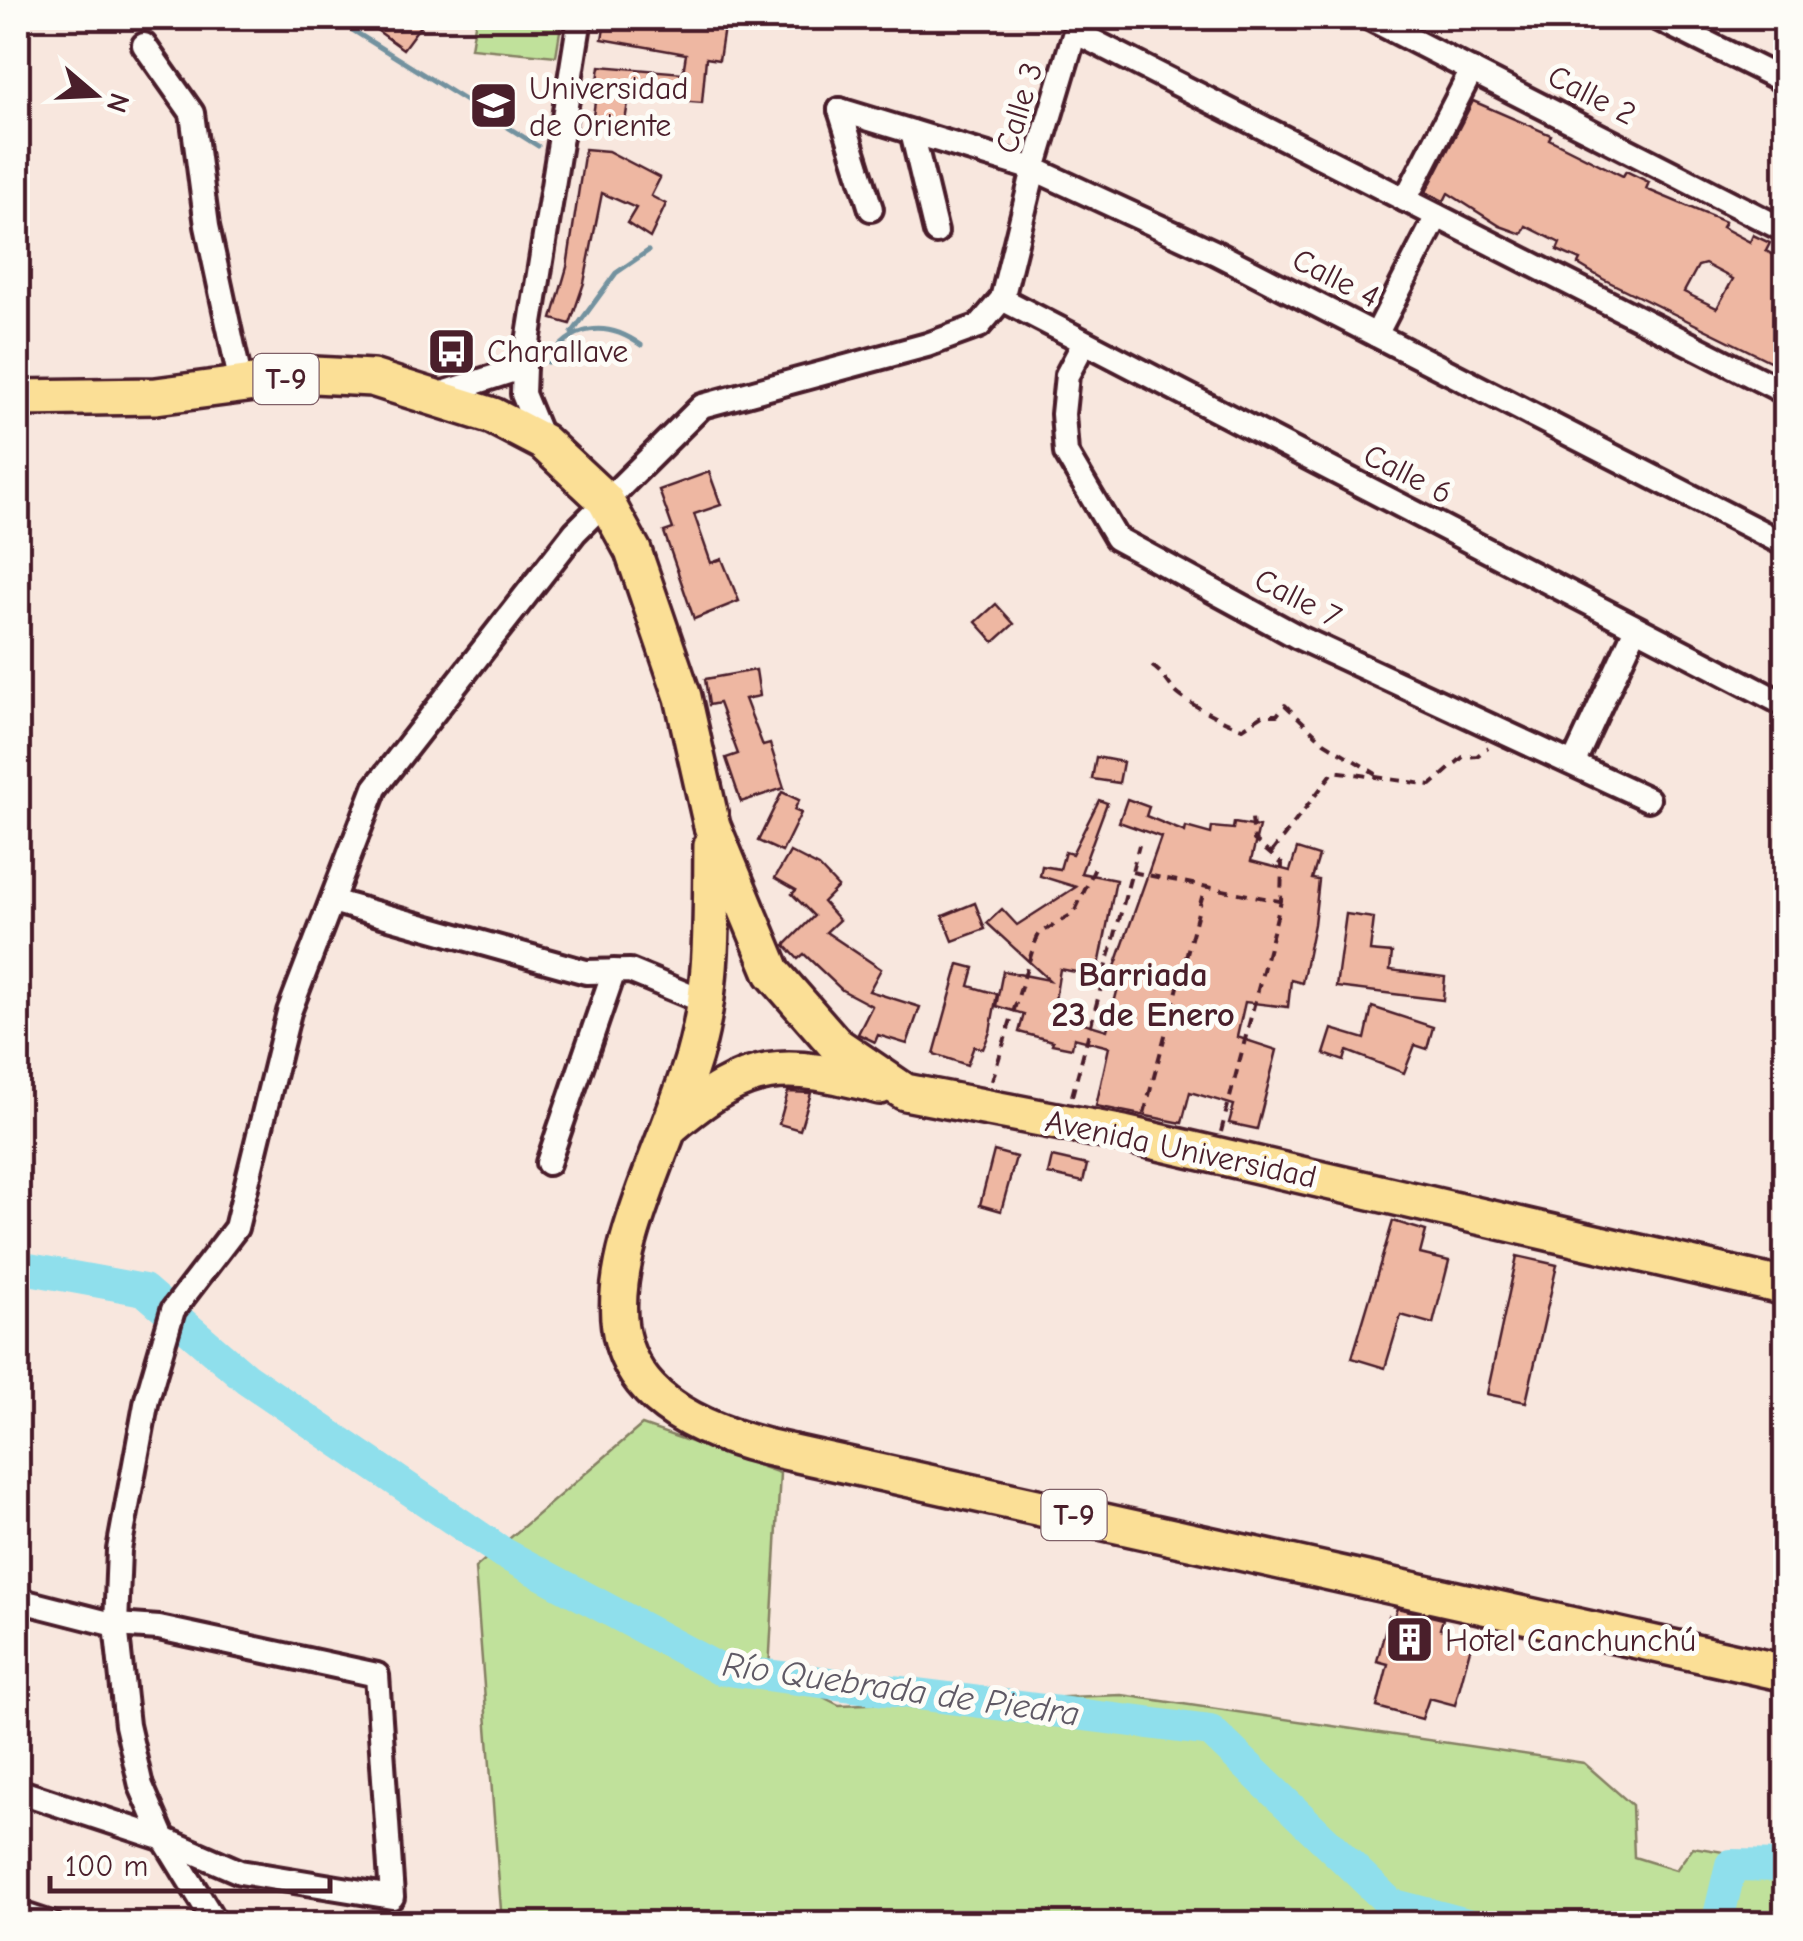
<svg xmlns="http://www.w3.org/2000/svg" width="1803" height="1941" font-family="'Comic Neue',sans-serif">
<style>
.green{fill:#c0e19b;stroke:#858063;stroke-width:2.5}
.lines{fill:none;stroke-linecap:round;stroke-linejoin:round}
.stream{stroke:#73929f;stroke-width:5}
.river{stroke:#8fdfec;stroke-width:32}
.building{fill:#eeb7a2;stroke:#4a1f2b;stroke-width:2.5;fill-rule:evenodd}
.minor-casing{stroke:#4a1f2b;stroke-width:30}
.highway-casing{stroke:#4a1f2b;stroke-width:42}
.path{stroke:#4a1f2b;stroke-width:4;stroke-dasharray:10 8;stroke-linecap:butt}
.minor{stroke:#fdfcf7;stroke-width:22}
.highway{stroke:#fbdf96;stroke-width:35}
.labels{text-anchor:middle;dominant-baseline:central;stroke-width:10;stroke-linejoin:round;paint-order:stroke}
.shield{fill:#fdfcf7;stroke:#806168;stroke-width:2.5}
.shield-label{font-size:30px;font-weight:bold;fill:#4a1f2b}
.poi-label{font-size:32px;fill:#4a1f2b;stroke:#fdfcf7;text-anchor:start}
.street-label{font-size:32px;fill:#4a1f2b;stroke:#fdfcf7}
.neighbourhood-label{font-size:35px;font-weight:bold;fill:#4a1f2b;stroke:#fdfcf7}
.water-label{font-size:35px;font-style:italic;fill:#5f5965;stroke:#fdfcf7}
</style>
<rect width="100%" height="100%" fill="#f8e7de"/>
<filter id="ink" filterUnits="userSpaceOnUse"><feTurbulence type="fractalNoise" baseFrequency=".01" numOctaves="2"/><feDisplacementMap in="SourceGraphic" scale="20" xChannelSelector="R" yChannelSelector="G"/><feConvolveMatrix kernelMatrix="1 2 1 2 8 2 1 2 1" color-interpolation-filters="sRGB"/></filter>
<g filter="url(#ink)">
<!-- green -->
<g class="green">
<path d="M476 18 561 25 556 56 471 48Z"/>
<path d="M642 1425 780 1473 769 1670 839 1705 1122 1695 1584 1763 1632 1805 1634 1857 1676 1870 1693 1847 1785 1862V1923H502L475 1568Z"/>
</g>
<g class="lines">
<!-- stream -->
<g class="stream">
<path d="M333 18 538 146"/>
<path d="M572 333 616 273 648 251"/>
<path d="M548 362C571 324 606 320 641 345"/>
</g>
<!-- river -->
<g class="river">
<path d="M18 1267 144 1290 246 1378 503 1553 719 1669 1211 1731 1391 1904 1467 1924"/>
<path d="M1717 1924 1731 1865 1786 1866"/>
</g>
</g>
<!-- building -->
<g class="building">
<path d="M360 18H426L403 49Z"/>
<path d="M606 18 725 21 719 60 706 58 702 103 629 97 625 121 593 116 600 66 683 73 686 54 602 39Z"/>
<path d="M1473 101 1551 135 1549 139 1623 176 1626 171 1649 182 1646 189 1725 222 1722 227 1750 242 1753 235 1770 243 1766 251 1786 261V369L1603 279 1578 264 1580 260 1557 250 1560 243 1526 226 1522 234 1500 226 1448 193 1444 201 1426 192ZM1705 264 1733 279 1717 308 1684 292 1698 266Z"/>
<path d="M585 149 608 151 660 178 651 196 666 204 650 238 627 223 636 208 602 193 584 283 570 324 552 319 567 267Z"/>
<path d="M709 472 721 505 694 514 711 563 722 559 739 601 694 619 664 532 673 529 659 490Z"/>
<path d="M996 604 1014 624 994 642 976 622Z"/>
<path d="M756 670 760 696 745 699 763 746 770 744 784 788 741 802 726 758 738 754 719 703 709 705 705 679Z"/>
<path d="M1096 757 1123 762 1119 783 1092 779Z"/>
<path d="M782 792 799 800 794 810 801 813 782 852 758 841Z"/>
<path d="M1127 799 1149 807 1146 816 1185 832 1186 827 1211 834 1212 827 1233 829 1234 823 1259 827 1251 861 1290 871 1297 849 1319 856 1312 879 1319 880 1314 924 1302 983 1291 980 1288 1007 1245 1002 1237 1037 1277 1050 1257 1129 1229 1123 1234 1105 1190 1092 1182 1123 1096 1106 1109 1047 1074 1038 1072 1048 1052 1044 1053 1041 1019 1032 1024 1014 996 1006 1003 971 1049 980 987 923 1002 909 1017 925 1076 887 1040 876 1042 866 1060 869 1065 852 1072 854 1099 800 1107 803 1081 873 1116 880 1097 976 1060 969 1055 1000 1084 1007 1080 1022 1107 1030 1120 980 1111 978 1161 837 1119 822Z"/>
<path d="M790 852 819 867 838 887 823 902 839 920 826 932 881 969 869 991 920 1007 907 1044 878 1035 875 1042 858 1034 872 1006 842 990 804 954 798 959 785 945 814 916 792 894 796 890 775 878Z"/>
<path d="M975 903 985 929 953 941 943 916Z"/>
<path d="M1346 914 1374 918 1370 951 1392 953 1390 970 1445 977 1443 1000 1336 987Z"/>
<path d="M959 964 974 968 969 986 997 994 990 1032 983 1049 974 1046 967 1065 934 1054Z"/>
<path d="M1372 1007 1433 1027 1427 1049 1415 1045 1404 1073 1347 1051 1344 1061 1324 1054 1332 1029 1365 1039Z"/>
<path d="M788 1092 811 1093 800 1130 779 1124Z"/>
<path d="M994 1151 1016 1157 1001 1211 980 1205Z"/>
<path d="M1052 1157 1087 1165 1083 1182 1048 1174Z"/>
<path d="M1393 1221 1426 1231 1420 1254 1449 1261 1433 1324 1401 1315 1385 1368 1352 1358Z"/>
<path d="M1517 1256 1557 1265 1526 1402 1487 1394Z"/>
<path d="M1397 1608 1443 1619 1440 1629 1473 1638 1455 1705 1429 1698 1422 1719 1377 1707 1388 1664 1377 1661 1389 1616 1394 1617Z"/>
</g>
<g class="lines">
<defs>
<g id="minor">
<path d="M1369 18 1786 231"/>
<path d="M1657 18 1786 82"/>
<path d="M144 45 192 113 207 226 241 384"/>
<path d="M840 110 1034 169 1216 253 1786 545"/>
<path d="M840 110 871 209"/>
<path d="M912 132 936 232"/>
<path d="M1405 200 1472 70"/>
<path d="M1002 299 1786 705"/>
<path d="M1376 335 1437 216"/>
<path d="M1084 343 1067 375 1063 414 1066 453 1116 538 1298 637 1648 799"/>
<path d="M437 395 524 367"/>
<path d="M542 440 523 394 524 367 580 18"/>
<path d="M1574 762 1636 628"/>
<path d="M332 901 586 972 630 971 705 1002"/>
<path d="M548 1163 614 971"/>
<path d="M18 1600 116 1625 159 1628 377 1675 392 1897 240 1872 164 1839 18 1791"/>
<path d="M18 1913 51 1924"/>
<path d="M216 1924 164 1839 141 1786 127 1725 116 1625 119 1550 147 1399 173 1310 236 1228 289 1012 375 788 575 532 702 406 927 345 979 326 1002 299 1034 169 1075 32 1786 393"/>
</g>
<g id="highway">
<path d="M18 398 156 396 314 375 372 378 493 416 543 442 605 500 633 551 683 697 712 826 773 973 836 1045 905 1092 1124 1134 1786 1287"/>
<path d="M712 845C711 916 714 987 694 1056 646 1216 519 1385 766 1447L1786 1673"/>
<path d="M671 1126C749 1059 784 1061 880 1086"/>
</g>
</defs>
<!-- minor casing -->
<use href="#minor" class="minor-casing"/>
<!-- highway casing -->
<use href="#highway" class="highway-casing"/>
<!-- path -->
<g class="path">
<path d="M1152 666C1165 674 1168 686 1179 695 1190 704 1231 726 1243 728L1263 715H1277L1285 705 1324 742 1376 774"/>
<path d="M1271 853 1334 771 1431 785 1463 757 1477 756 1488 747"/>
<path d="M1132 872 1279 901"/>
<path d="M992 1081 1034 945 1039 934 1074 913 1095 868"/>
<path d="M1072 1096 1139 845"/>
<path d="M1144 1114 1205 886"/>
<path d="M1221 1132 1281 901 1282 864 1254 840 1252 818"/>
</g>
<!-- minor -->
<use href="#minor" class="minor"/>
<!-- highway -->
<use href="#highway" class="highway"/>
</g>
</g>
<!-- icons -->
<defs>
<symbol id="university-square" viewBox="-11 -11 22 22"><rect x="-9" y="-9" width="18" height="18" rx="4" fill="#4a1f2b" stroke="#fdfcf7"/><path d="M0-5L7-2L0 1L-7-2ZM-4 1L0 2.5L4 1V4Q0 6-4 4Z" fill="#fff"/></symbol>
<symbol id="bus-square" viewBox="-11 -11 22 22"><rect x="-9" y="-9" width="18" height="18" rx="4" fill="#4a1f2b" stroke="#fdfcf7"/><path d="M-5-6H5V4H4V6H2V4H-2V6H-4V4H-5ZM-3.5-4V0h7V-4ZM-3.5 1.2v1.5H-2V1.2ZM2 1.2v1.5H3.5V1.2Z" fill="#fff"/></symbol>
<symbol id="building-square" viewBox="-11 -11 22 22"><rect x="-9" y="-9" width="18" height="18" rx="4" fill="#4a1f2b" stroke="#fdfcf7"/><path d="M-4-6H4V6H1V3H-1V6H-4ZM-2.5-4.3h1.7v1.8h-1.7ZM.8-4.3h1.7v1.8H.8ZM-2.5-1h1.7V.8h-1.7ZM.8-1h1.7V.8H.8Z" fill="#fff"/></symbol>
</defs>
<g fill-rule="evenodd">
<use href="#university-square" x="466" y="78" width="55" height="55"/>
<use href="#bus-square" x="424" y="324" width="55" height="55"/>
<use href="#building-square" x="1382" y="1612" width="55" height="55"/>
</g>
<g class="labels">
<!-- shield labels -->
<g class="shield">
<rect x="253.5" y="354" width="65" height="50" rx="8"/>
<rect x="1041.5" y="1490" width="65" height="50" rx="8"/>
</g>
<g class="shield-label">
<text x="286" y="379">T-9</text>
<text x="1074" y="1515">T-9</text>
</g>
<!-- poi labels -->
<g class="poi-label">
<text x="529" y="88">Universidad<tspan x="529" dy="37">de Oriente</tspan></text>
<text x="487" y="351">Charallave</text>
<text x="1445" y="1640">Hotel Canchunchú</text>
</g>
<!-- street labels -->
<g class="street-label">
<text transform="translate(1592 95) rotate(27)">Calle 2</text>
<text transform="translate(1019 108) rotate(-73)">Calle 3</text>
<text transform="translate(1336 278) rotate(27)">Calle 4</text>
<text transform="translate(1408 474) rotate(27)">Calle 6</text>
<text transform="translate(1298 598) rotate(27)">Calle 7</text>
<text transform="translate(1181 1149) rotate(12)">Avenida Universidad</text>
</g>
<!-- neighbourhood labels -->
<g class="neighbourhood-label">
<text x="1143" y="974">Barriada<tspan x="1143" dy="40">23 de Enero</tspan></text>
</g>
<!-- water labels -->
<g class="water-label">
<text transform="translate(901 1689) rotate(8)">Río Quebrada de Piedra</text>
</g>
</g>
<!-- margin -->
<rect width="1803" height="1941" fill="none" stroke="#fdfcf7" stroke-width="60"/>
<rect x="30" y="30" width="1743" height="1881" fill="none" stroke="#4a1f2b" stroke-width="4" filter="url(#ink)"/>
<!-- north arrow -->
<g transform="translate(95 95) rotate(109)" stroke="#fdfcf7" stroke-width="8" paint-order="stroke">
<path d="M0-8L18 38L0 25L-18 38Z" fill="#4a1f2b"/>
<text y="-15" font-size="28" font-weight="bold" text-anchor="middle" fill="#4a1f2b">N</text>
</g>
<!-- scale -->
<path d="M50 1876v15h280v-15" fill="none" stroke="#4a1f2b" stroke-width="5"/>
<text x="65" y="1876" font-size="30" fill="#4a1f2b" stroke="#fdfcf7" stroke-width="8" paint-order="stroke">100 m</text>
</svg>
